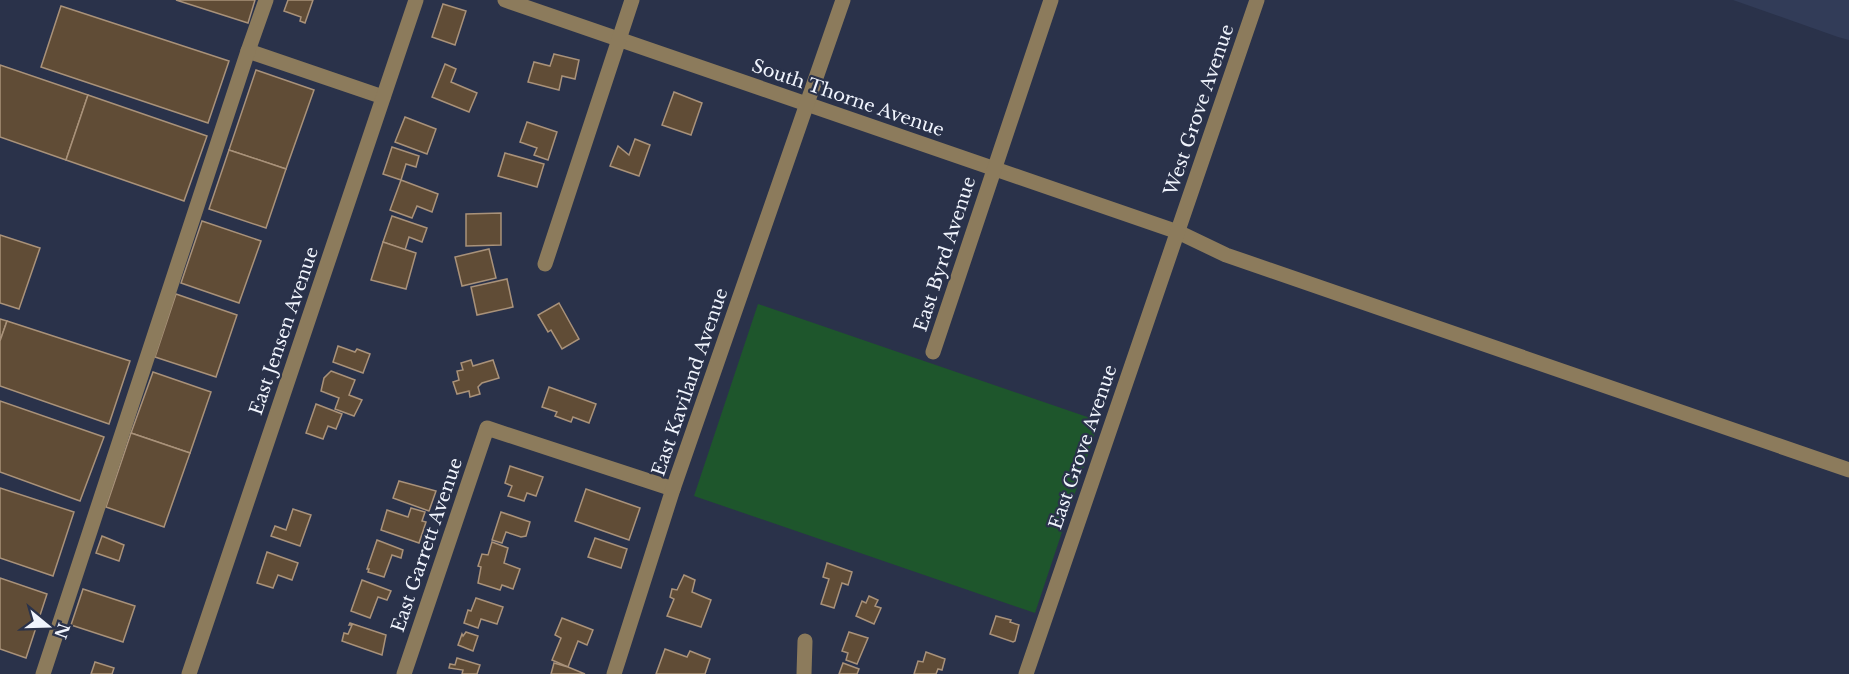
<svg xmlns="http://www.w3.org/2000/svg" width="1849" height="674" font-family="'Libre Baskerville',serif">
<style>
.built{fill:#323c58}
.green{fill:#1e562c}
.building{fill:#604c36;stroke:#a9927a;stroke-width:1.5}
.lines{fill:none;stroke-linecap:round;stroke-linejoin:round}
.minor{stroke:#8c7b5c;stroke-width:15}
.labels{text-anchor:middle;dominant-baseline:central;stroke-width:4.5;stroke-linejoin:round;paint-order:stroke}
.street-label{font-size:18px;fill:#f0f4fd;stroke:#2a324a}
</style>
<rect width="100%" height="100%" fill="#2a324a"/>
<!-- built -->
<path class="built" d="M1733 0H1849V40L1838 37Z"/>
<!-- green -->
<path class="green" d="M758 304 1099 421 1035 613 694 496Z"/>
<!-- building -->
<g class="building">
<path d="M176 0H255L248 23Z"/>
<path d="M288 0H313L305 23 300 21 301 17 284 11Z"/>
<path d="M443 4 466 11 455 45 432 37Z"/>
<path d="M61 6 229 61 208 123 41 67Z"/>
<path d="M554 54 579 60 575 79 562 76 559 90 528 82 534 62 550 66Z"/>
<path d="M445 64 456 69 451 82 477 93 469 112 432 97Z"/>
<path d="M0 65 88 95 66 160 0 137Z"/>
<path d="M256 70 314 90 286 169 229 150Z"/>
<path d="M674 92 702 103 691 135 662 125Z"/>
<path d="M88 95 207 136 184 201 66 160Z"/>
<path d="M405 117 436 129 427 154 395 142Z"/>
<path d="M527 122 557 132 548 160 534 155 537 148 520 142Z"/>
<path d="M635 139 650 145 639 176 610 166 618 146 629 155Z"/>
<path d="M392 147 419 156 416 167 406 164 401 180 383 174Z"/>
<path d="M229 150 286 169 266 228 209 209Z"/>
<path d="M505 153 544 164 537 187 498 176Z"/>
<path d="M401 180 438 194 432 212 417 206 412 218 390 210Z"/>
<path d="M501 213V245L466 246V214Z"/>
<path d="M392 216 427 228 422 242 409 237 405 250 383 242Z"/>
<path d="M202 221 261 241 239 303 181 283Z"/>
<path d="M0 235 40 248 19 309 0 303Z"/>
<path d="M383 242 416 253 406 289 371 280Z"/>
<path d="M489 249 496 278 462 286 455 257Z"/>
<path d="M507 279 513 307 477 315 471 287Z"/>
<path d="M176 294 237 315 216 377 155 357Z"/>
<path d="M559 303 579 339 562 349 551 330 548 332 538 315Z"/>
<path d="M0 319 7 321 0 341Z"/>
<path d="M7 321 130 361 109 424 0 386V341Z"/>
<path d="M338 346 355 352 357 349 370 354 363 373 333 362Z"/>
<path d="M471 360 473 366 493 360 499 378 482 383 478 387 480 394 470 397 469 391 457 394 453 382 459 380 457 371 463 370 461 363Z"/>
<path d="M331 371 355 380 349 395 362 400 354 416 335 409 339 398 321 391 324 378Z"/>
<path d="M153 372 211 392 190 453 131 433Z"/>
<path d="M549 387 596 404 589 423 573 417 571 422 555 416 557 412 542 407Z"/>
<path d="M0 401 104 437 80 501 0 472Z"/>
<path d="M316 404 342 414 336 429 328 426 323 439 306 433Z"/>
<path d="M131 433 190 453 164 527 106 507Z"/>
<path d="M510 466 543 477 536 496 527 493 524 501 508 496 512 486 505 483Z"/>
<path d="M399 481 436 491 429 511 393 498Z"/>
<path d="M0 488 74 512 53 576 0 558Z"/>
<path d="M586 489 640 508 629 540 575 521Z"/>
<path d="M411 508 425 512 422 521 426 522 419 543 381 530 387 510 408 517Z"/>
<path d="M293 509 311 515 300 546 271 536 275 526 286 530Z"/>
<path d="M501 512 530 522 526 536 521 537 506 532 502 543 492 540Z"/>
<path d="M102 536 124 545 119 561 96 553Z"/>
<path d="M595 538 627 549 621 568 588 557Z"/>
<path d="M377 540 403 550 401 558 392 555 384 577 368 572 369 569H367Z"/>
<path d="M492 542 508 548 504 563 520 569 513 589 502 585 500 590 478 583 481 567 478 566 482 554 488 555Z"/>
<path d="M267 552 298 563 292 580 278 575 273 588 257 583Z"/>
<path d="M827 563 852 572 848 585 842 583 834 608 821 604 829 579 823 577Z"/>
<path d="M684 575 695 580 692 592 711 600 701 627 667 616 674 599 670 597 672 589 677 590Z"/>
<path d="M0 578 47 594 26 658 0 649Z"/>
<path d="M362 580 391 591 387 600 378 597 370 618 351 611Z"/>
<path d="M83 589 135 606 123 642 71 625Z"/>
<path d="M869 596 878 600 875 606 881 608 874 624 856 616 862 601 866 603Z"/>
<path d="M476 598 503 607 497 624 481 619 478 628 464 623 468 610 471 611Z"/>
<path d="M996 616 1011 620 1010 622 1019 625 1015 641 1013 642 990 634Z"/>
<path d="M562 618 593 630 587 645 578 641 568 667 552 660 561 638 555 635Z"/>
<path d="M350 623 386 635 382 655 342 641 344 633 348 634 352 625H349Z"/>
<path d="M466 632 478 636 473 651 458 645 462 634 463 636Z"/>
<path d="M849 632 868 638 857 664 846 660 848 653 842 651Z"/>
<path d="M665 649 687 657 690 651 710 659 705 674H656Z"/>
<path d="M926 652 945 659 942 670 938 669 936 674H914L918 661 923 662Z"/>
<path d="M457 658 480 665 477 674H462L463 670 449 668 450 664 455 665Z"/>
<path d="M95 662 114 668 112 674H91Z"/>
<path d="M554 663 568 667 585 674H551Z"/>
<path d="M843 663 859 669 857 674H839Z"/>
</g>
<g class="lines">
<!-- minor -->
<g class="minor">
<path d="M505 0 1178 232 1226 255 1849 470"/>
<path d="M248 51 383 97"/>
<path d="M545 264 632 0"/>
<path d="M933 352 1051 0"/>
<path d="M43 674 248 51 266 0"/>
<path d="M189 674 416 0"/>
<path d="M404 674 487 428 673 489"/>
<path d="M614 674 673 489 843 0"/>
<path d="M804 674 805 641"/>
<path d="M1026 674 1257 0"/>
</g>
</g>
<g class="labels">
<!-- street labels -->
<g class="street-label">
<text transform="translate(848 98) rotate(19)">South Thorne Avenue</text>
<text transform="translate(1199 110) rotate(-71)">West Grove Avenue</text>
<text transform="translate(945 254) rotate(-72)">East Byrd Avenue</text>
<text transform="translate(284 331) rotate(-71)">East Jensen Avenue</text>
<text transform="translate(690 382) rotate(-71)">East Kaviland Avenue</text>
<text transform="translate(1083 447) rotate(-71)">East Grove Avenue</text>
<text transform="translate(427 545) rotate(-71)">East Garrett Avenue</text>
</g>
</g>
<!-- north arrow -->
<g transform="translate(48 626) rotate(109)" stroke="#2a324a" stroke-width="4.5" paint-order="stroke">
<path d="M0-4.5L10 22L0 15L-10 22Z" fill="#f0f4fd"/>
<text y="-9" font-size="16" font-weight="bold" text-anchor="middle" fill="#f0f4fd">N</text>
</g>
</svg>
